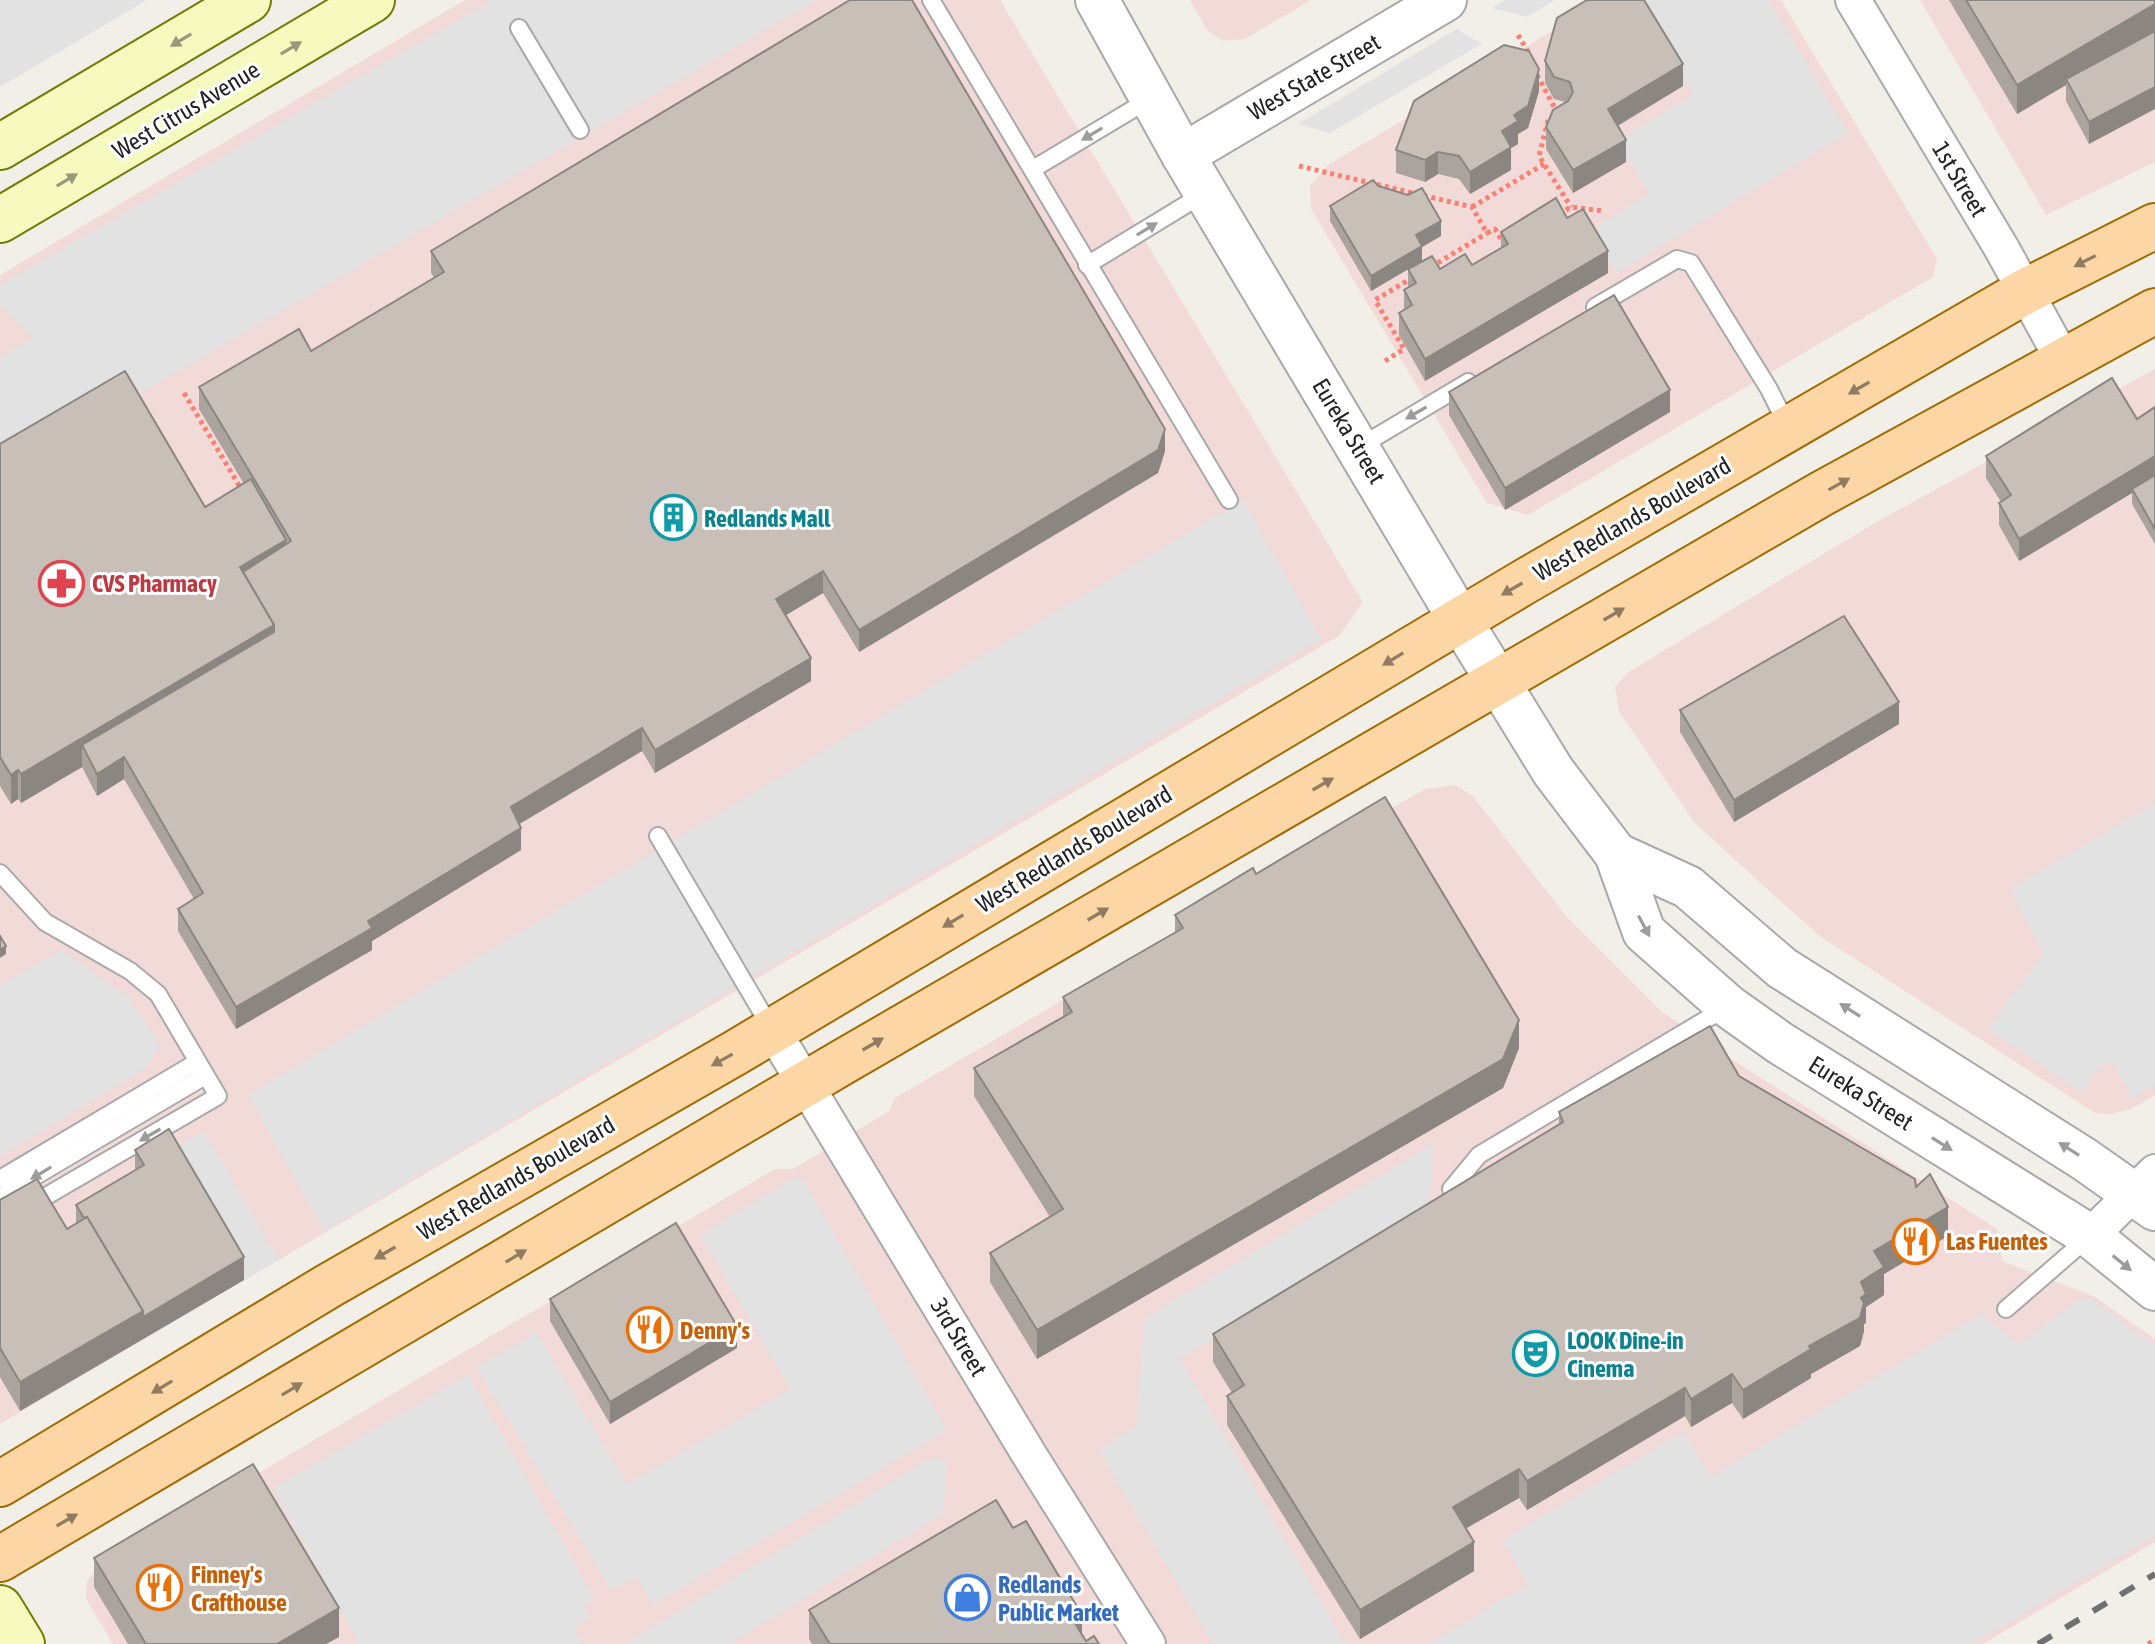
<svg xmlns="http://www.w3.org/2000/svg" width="2155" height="1644" font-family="'Asap Condensed',sans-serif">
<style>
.commercial{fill:#f2dad9}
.parking{fill:#e2e2e2}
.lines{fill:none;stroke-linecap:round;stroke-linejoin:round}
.service-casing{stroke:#a9a9a9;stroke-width:20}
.minor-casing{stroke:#a9a9a9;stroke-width:38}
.tertiary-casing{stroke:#a9a9a9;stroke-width:46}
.secondary-casing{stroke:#707d05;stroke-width:48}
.primary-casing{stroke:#a06b00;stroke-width:48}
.path{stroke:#fa8072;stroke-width:5;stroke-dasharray:4 4;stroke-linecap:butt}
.service{stroke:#fff;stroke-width:16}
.minor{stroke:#fff;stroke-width:34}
.tertiary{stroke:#fff;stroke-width:42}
.secondary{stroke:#f7fabf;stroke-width:44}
.primary{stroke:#fcd6a4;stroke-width:44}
.rail{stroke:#707070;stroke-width:6;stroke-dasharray:16 16;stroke-linecap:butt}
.wall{fill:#aba49e}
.shaded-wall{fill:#8b8681}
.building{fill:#c7bfb8;stroke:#8b8681;stroke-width:2}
.oneway{fill:#979978}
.oneway2{fill:#9c9c9c}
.oneway3{fill:#8f7c63}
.labels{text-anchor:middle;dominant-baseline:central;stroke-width:6;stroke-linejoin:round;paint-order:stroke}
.street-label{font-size:24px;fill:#222;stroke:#fff}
.culture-label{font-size:24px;font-weight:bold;fill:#0d838f;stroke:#fff;text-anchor:start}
.health-label{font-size:24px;font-weight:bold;fill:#be3a42;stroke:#fff;text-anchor:start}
.food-label{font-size:24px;font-weight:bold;fill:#c56008;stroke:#fff;text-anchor:start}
.shop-label{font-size:24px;font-weight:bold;fill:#366cbe;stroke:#fff;text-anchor:start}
</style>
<rect width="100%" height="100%" fill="#f2efe9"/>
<!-- commercial -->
<g class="commercial">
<path d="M465 0H1000L1363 602 1339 636 0 1424V275Z"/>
<path d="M1190 0H1311L1245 39 1223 41 1207 30Z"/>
<path d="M1604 0H1781L1937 259 1933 277 1528 515 1487 503 1311 209 1310 186 1328 165Z"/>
<path d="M1920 0H2155V162L2046 215Z"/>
<path d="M2155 369V1095L2131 1109 2111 1114 2095 1113 1821 937 1779 900 1694 822 1619 711 1615 687 1627 673 1873 524Z"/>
<path d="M1455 785 1473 796 1566 916 1661 1011 1722 1053 1997 1229 2002 1261 2095 1297 2155 1339V1542L1983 1644H113L86 1599 87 1581 100 1566 775 1169H793L889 1111 895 1098 1425 789Z"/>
</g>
<!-- parking -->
<g class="parking">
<path d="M0 0H147L0 87Z"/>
<path d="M493 0H817L127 401 0 455V358L32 338 0 306V285Z"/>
<path d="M1504 0H1555L1527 17 1492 8Z"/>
<path d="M1641 0H1769L1848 133 1616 273 1591 230 1649 194 1617 140 1693 95 1638 1Z"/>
<path d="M1457 29 1468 37 1483 43 1330 133 1298 124Z"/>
<path d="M1243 500 1321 639 324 1231 248 1095Z"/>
<path d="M2155 803V1085L2133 1098 2113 1063H2102L2082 1093 1988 1029 2043 954 2010 889Z"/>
<path d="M62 950 128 997 160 1046 146 1068 0 1156V985Z"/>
<path d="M204 1131 279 1260 244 1280 169 1152Z"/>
<path d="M1433 1144 1429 1214 1180 1358 1345 1644H1213L1098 1450 1136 1426 1145 1318Z"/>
<path d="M800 1175 947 1430 653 1605 637 1577 611 1590 476 1367 537 1333 627 1484 790 1389 700 1235Z"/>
<path d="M2091 1299 2155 1346V1536L1972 1644H1429L1528 1584 1502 1540 1683 1432 1711 1477 1981 1314 2019 1344 2077 1301Z"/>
<path d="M468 1375 595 1599 584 1606 590 1617 574 1627 583 1642 580 1644H359L273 1488Z"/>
<path d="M933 1457 947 1461 943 1514 729 1644H625Z"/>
</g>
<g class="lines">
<defs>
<g id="service">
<path d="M931 0 1229 500"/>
<path d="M519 28 580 130"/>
<path d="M1033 169 1150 99"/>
<path d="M1087 265 1205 193"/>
<path d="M1595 307 1677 259 1691 263 1769 389 1788 427"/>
<path d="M1359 447 1468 382"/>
<path d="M658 836 771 1028"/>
<path d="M0 873 45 922 130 971 158 994 218 1096 0 1223"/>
<path d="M0 1179 197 1062"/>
<path d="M1451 1189 1479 1155 1727 1007"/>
<path d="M0 1197 205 1076"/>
<path d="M2006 1309 2089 1237"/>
</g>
<g id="minor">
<path d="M1853 0 2002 249 2063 360"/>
<path d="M772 1029 1030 1456 1148 1644"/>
<path d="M2090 1236 2155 1172"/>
</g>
<g id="tertiary">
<path d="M1097 0 1183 155 1460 620 1553 771 1616 854 1644 932 1728 1006 1780 1043 2090 1236 2155 1289"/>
<path d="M1183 155 1445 0"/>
<path d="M1616 854 1688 887 1782 968 2084 1159 2155 1209"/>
</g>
<g id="secondary">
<path d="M0 147 248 0"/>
<path d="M0 220 372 0"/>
<path d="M0 1608 22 1644"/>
</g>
<g id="primary">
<path d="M0 1484 330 1285 735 1053 1524 582 2024 292 2155 226"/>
<path d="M0 1559 841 1063 1821 494 2155 311"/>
</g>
</defs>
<!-- service casing -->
<use href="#service" class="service-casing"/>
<!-- minor casing -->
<use href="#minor" class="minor-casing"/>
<!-- tertiary casing -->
<use href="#tertiary" class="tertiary-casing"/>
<!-- secondary casing -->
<use href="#secondary" class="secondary-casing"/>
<!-- primary casing -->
<use href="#primary" class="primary-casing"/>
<!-- path -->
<g class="path">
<path d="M1518 35 1530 55"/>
<path d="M1537 75 1558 114 1548 120 1539 156 1571 207"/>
<path d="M1299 166 1472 207 1487 233 1495 229 1504 244"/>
<path d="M1472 207 1544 164"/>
<path d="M1559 214 1571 207 1604 211"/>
<path d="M1431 267 1487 233"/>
<path d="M1385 361 1404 349 1375 300 1412 278"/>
<path d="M184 393 243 492"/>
<path d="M2148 1644 2155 1640"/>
</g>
<!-- service -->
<use href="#service" class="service"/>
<!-- minor -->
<use href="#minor" class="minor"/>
<!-- tertiary -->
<use href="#tertiary" class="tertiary"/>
<!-- secondary -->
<use href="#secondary" class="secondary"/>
<!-- primary -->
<use href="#primary" class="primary"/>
<!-- rail -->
<path class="rail" d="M2038 1644 2155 1574"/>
</g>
<!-- wall -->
<g class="wall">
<path d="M1949 0H2155L2089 144 2066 101V85L2017 114Z"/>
<path d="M1545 61 1683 86 1618 126 1626 162 1573 193 1546 149V127L1565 102 1554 99 1545 83Z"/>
<path d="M1539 91 1528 128 1518 134V144L1511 148V170L1470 194 1459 179 1438 174 1425 182 1396 173V150Z"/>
<path d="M1378 186 1441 236 1422 247V261L1371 291 1330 221V206Z"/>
<path d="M1567 218 1608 273 1425 381 1399 335V313L1404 310V290L1408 287V269H1440L1472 265 1501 248V232Z"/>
<path d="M431 251 1165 451 1158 473 859 652 823 593 786 615 811 681 655 773 642 751 519 824 521 850 372 941V950L236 1029 178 931V909L194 899 124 779 97 796 82 767 21 803 18 799 11 804 0 786V444L205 507 244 484 199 409V387L311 351 434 278 431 273Z"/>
<path d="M1449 392 1670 412 1505 510 1449 415Z"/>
<path d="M2155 407V544L2132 504V493L2019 561 1999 525V503L2001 502 1986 478V456L2137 419Z"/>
<path d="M1680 710 1899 724 1734 822 1680 732Z"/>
<path d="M1256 874 1519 1048 1503 1088 1037 1359 990 1282V1253L1050 1217 974 1096V1068L1063 1017V997L1175 933V915Z"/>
<path d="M1739 1076 1916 1187 1948 1236 1884 1274V1295L1866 1307V1323L1864 1324V1331L1860 1346 1811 1374V1378L1743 1419 1732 1403 1691 1427 1685 1416 1527 1510 1519 1498 1465 1528 1474 1571 1360 1639 1227 1425V1396L1232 1393 1213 1362V1334L1559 1124V1112Z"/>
<path d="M135 1150 244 1280 20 1411 0 1377V1200L67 1229 76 1223V1205L135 1171Z"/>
<path d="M550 1299 737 1348 610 1424 550 1321Z"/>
<path d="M1013 1528 1086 1641 1099 1644H812L809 1639V1610Z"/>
<path d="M94 1558 339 1637 326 1644H128L94 1587Z"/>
</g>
<!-- shaded-wall -->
<g class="shaded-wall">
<path d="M2155 4V32L2066 79V85L2017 114V85Z"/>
<path d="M1683 64V86L1608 131V109Z"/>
<path d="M1539 69V91L1528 128 1518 134V144L1511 148V170L1470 194V172L1514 115Z"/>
<path d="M2155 87V109L2089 144V122Z"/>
<path d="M1626 140V162L1573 193V170Z"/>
<path d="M1438 152V174L1425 182V160Z"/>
<path d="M1441 221V236L1422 247V261L1371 291V276L1416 235Z"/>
<path d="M1608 251V273L1425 381V359Z"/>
<path d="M1670 390V412L1505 510V488Z"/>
<path d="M1165 429V451L1158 473 859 652V630Z"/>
<path d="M2155 456V479L2132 489V493L2019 561V539Z"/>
<path d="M286 540V568L250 590 240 567Z"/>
<path d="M823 571V593L776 621V599Z"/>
<path d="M274 625V654L82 745V767L21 803V774Z"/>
<path d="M811 658V681L655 773V750Z"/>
<path d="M1899 702V724L1734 822V800Z"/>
<path d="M642 728V751L511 829V807Z"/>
<path d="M124 757V779L97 796V774Z"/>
<path d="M18 770V799L11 804V775Z"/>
<path d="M521 828V850L372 941V950L236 1029V1007L368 921Z"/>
<path d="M6 946V954L0 958V950Z"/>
<path d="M1519 1020V1048L1503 1088 1037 1359V1330Z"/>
<path d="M1948 1207V1236L1884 1274V1295L1866 1307V1323L1864 1324V1331L1860 1346 1811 1374V1378L1743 1419V1390L1809 1346 1861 1282 1874 1251Z"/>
<path d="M244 1257V1280L20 1411V1382L143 1311Z"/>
<path d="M737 1326V1348L610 1424V1402Z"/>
<path d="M1732 1374V1403L1691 1427V1399Z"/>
<path d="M1685 1388V1416L1527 1510V1481Z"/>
<path d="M1519 1469V1498L1453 1536V1507Z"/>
<path d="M1474 1542V1571L1360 1639V1610Z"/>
<path d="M339 1608V1637L326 1644H277Z"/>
<path d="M1082 1615V1643L1073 1620Z"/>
</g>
<!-- building -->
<g class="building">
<path d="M850 0H912L1165 429 1158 450 859 630 823 571 776 599 811 658 655 750 642 728 511 807 521 828 368 921 372 928 236 1007 178 909 203 893 124 757 97 774 82 745 274 632V625L243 572 291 541 199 387 299 329 311 351 444 272 431 251Z"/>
<path d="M1587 0H1644L1683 64 1608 109 1626 140 1573 170 1546 127 1553 110 1568 101 1573 92 1570 82 1554 77 1545 61 1557 18Z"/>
<path d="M1966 0H2155V4L2017 85Z"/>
<path d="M2155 31V87L2089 122 2066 79Z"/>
<path d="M1504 45 1529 51 1539 69 1528 106 1514 115 1518 121 1502 131 1511 147 1470 172 1459 156 1438 152 1425 160 1396 150 1414 101Z"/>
<path d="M1373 180 1378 186 1408 195 1422 188 1441 221 1416 235 1422 246 1371 276 1330 206Z"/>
<path d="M1556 198 1567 218 1583 209 1608 251 1425 359 1399 313 1412 305 1404 290 1416 283 1408 269 1432 256 1440 269 1465 254 1472 265 1508 244 1501 232Z"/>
<path d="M1614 295 1670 390 1505 488 1449 392Z"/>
<path d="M125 371 205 507 251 479 286 540 240 567 274 625 21 774 18 770 11 775 0 757V444Z"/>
<path d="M2112 378 2137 419 2155 407V456L2019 539 1999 503 2011 495 1986 456Z"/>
<path d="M2155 475V529L2132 489Z"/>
<path d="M1844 616 1899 702 1734 800 1680 710Z"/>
<path d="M1385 797 1519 1020 1503 1059 1037 1330 990 1253 1063 1209 974 1068 1072 1012 1063 997 1183 928 1175 915 1253 868 1256 874Z"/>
<path d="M0 936 6 946 0 950Z"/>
<path d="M1710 1026 1739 1076 1915 1179 1916 1187 1930 1174 1948 1207 1874 1251 1884 1267 1861 1282 1866 1294 1861 1298 1864 1303 1860 1318 1809 1346 1811 1349 1743 1390 1732 1374 1691 1399 1685 1388 1527 1481 1519 1469 1453 1507 1474 1542 1360 1610 1227 1396 1244 1385 1213 1334 1563 1122 1559 1112Z"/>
<path d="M169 1129 244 1257 143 1317V1311L87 1217 84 1218 76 1205 144 1165 135 1150Z"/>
<path d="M37 1179 67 1229 87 1217 143 1311 20 1382 0 1348V1200Z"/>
<path d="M676 1223 737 1326 610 1402 550 1299Z"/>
<path d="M253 1464 339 1608 277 1644H146L94 1558Z"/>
<path d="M996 1500 1013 1528 1026 1521 1082 1615 1073 1620 1086 1641 1094 1636 1099 1644H830L809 1610Z"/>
</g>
<!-- one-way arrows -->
<defs><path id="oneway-solid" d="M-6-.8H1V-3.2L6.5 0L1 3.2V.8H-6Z" transform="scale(2)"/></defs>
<g class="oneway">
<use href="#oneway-solid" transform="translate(181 40) rotate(149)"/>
<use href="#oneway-solid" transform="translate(291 48) rotate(-31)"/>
<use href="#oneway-solid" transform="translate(67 180) rotate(-31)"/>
</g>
<g class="oneway2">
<use href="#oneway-solid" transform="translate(1092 134) rotate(149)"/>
<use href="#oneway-solid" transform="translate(1147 229) rotate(-31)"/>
<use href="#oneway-solid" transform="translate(1416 413) rotate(150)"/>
<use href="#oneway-solid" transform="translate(1644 926) rotate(62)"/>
<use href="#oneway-solid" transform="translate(1850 1010) rotate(-148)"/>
<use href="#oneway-solid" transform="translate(150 1135) rotate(150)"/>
<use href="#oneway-solid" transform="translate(1942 1144) rotate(32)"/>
<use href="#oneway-solid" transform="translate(2069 1149) rotate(-148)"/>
<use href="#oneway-solid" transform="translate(41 1173) rotate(149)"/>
<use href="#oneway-solid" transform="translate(2122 1263) rotate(39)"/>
</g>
<g class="oneway3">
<use href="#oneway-solid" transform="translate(2085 261) rotate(153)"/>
<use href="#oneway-solid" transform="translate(1859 388) rotate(150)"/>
<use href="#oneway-solid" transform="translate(1839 484) rotate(-29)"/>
<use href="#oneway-solid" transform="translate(1512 589) rotate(150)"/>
<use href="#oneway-solid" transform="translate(1614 614) rotate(-30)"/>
<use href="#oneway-solid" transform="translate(1393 659) rotate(149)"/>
<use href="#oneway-solid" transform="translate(1323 784) rotate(-30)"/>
<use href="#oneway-solid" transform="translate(1098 914) rotate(-30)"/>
<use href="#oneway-solid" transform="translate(953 921) rotate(149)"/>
<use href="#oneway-solid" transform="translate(873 1044) rotate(-30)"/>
<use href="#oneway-solid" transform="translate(722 1060) rotate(151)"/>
<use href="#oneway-solid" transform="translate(385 1253) rotate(150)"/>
<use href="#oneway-solid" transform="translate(516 1256) rotate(-31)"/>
<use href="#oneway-solid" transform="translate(162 1387) rotate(149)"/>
<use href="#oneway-solid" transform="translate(292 1389) rotate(-31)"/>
<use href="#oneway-solid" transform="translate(67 1520) rotate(-30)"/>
</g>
<!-- icons -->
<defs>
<symbol id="building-ring" viewBox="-11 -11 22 22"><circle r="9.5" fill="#fff" stroke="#0f9aa8" stroke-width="1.5"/><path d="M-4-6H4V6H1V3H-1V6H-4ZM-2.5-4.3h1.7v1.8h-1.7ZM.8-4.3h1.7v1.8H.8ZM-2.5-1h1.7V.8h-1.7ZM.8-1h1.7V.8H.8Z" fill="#0f9aa8"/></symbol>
<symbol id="pharmacy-ring" viewBox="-11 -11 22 22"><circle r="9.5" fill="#fff" stroke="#e0444e" stroke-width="1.5"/><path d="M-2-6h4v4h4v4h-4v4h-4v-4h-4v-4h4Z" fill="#e0444e"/></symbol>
<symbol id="restaurant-ring" viewBox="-11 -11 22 22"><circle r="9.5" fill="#fff" stroke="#e8710a" stroke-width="1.5"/><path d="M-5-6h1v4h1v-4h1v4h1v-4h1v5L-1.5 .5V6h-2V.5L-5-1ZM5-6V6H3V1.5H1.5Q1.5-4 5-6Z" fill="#e8710a"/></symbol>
<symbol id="theatre-ring" viewBox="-11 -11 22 22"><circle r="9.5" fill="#fff" stroke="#0f9aa8" stroke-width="1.5"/><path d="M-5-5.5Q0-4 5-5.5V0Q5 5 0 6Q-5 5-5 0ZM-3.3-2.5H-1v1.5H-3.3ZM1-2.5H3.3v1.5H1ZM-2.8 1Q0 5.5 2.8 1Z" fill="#0f9aa8"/></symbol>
<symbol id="shop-ring" viewBox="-11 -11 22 22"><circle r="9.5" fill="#fff" stroke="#3f7fe0" stroke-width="1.5"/><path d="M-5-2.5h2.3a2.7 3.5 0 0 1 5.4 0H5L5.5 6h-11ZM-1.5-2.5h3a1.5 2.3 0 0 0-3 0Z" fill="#3f7fe0"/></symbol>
</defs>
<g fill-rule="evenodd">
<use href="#building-ring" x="648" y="492" width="51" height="51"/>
<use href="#pharmacy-ring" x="36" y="558" width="51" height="51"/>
<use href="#restaurant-ring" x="1890" y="1216" width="51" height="51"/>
<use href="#restaurant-ring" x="624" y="1304" width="51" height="51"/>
<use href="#theatre-ring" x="1510" y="1328" width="51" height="51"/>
<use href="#restaurant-ring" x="134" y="1562" width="51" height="51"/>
<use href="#shop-ring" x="942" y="1572" width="51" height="51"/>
</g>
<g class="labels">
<!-- street labels -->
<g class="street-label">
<text transform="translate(1314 77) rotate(-30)">West State Street</text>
<text transform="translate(186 110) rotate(-31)">West Citrus Avenue</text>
<text transform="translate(1960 179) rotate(59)">1st Street</text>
<text transform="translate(1349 431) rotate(59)">Eureka Street</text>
<text transform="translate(1632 519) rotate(-30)">West Redlands Boulevard</text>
<text transform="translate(1074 849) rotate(-31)">West Redlands Boulevard</text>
<text transform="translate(1861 1093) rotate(32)">Eureka Street</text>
<text transform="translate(516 1178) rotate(-30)">West Redlands Boulevard</text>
<text transform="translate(959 1337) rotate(59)">3rd Street</text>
</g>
<!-- culture labels -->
<g class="culture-label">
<text x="704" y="518">Redlands Mall</text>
<text x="1567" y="1340">LOOK Dine-in<tspan x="1567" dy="28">Cinema</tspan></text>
</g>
<!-- health labels -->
<g class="health-label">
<text x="92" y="583">CVS Pharmacy</text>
</g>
<!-- food labels -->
<g class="food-label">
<text x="1946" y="1241">Las Fuentes</text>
<text x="680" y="1330">Denny's</text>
<text x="191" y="1574">Finney's<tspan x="191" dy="28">Crafthouse</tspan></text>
</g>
<!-- shop labels -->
<g class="shop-label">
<text x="998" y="1584">Redlands<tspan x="998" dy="28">Public Market</tspan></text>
</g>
</g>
</svg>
